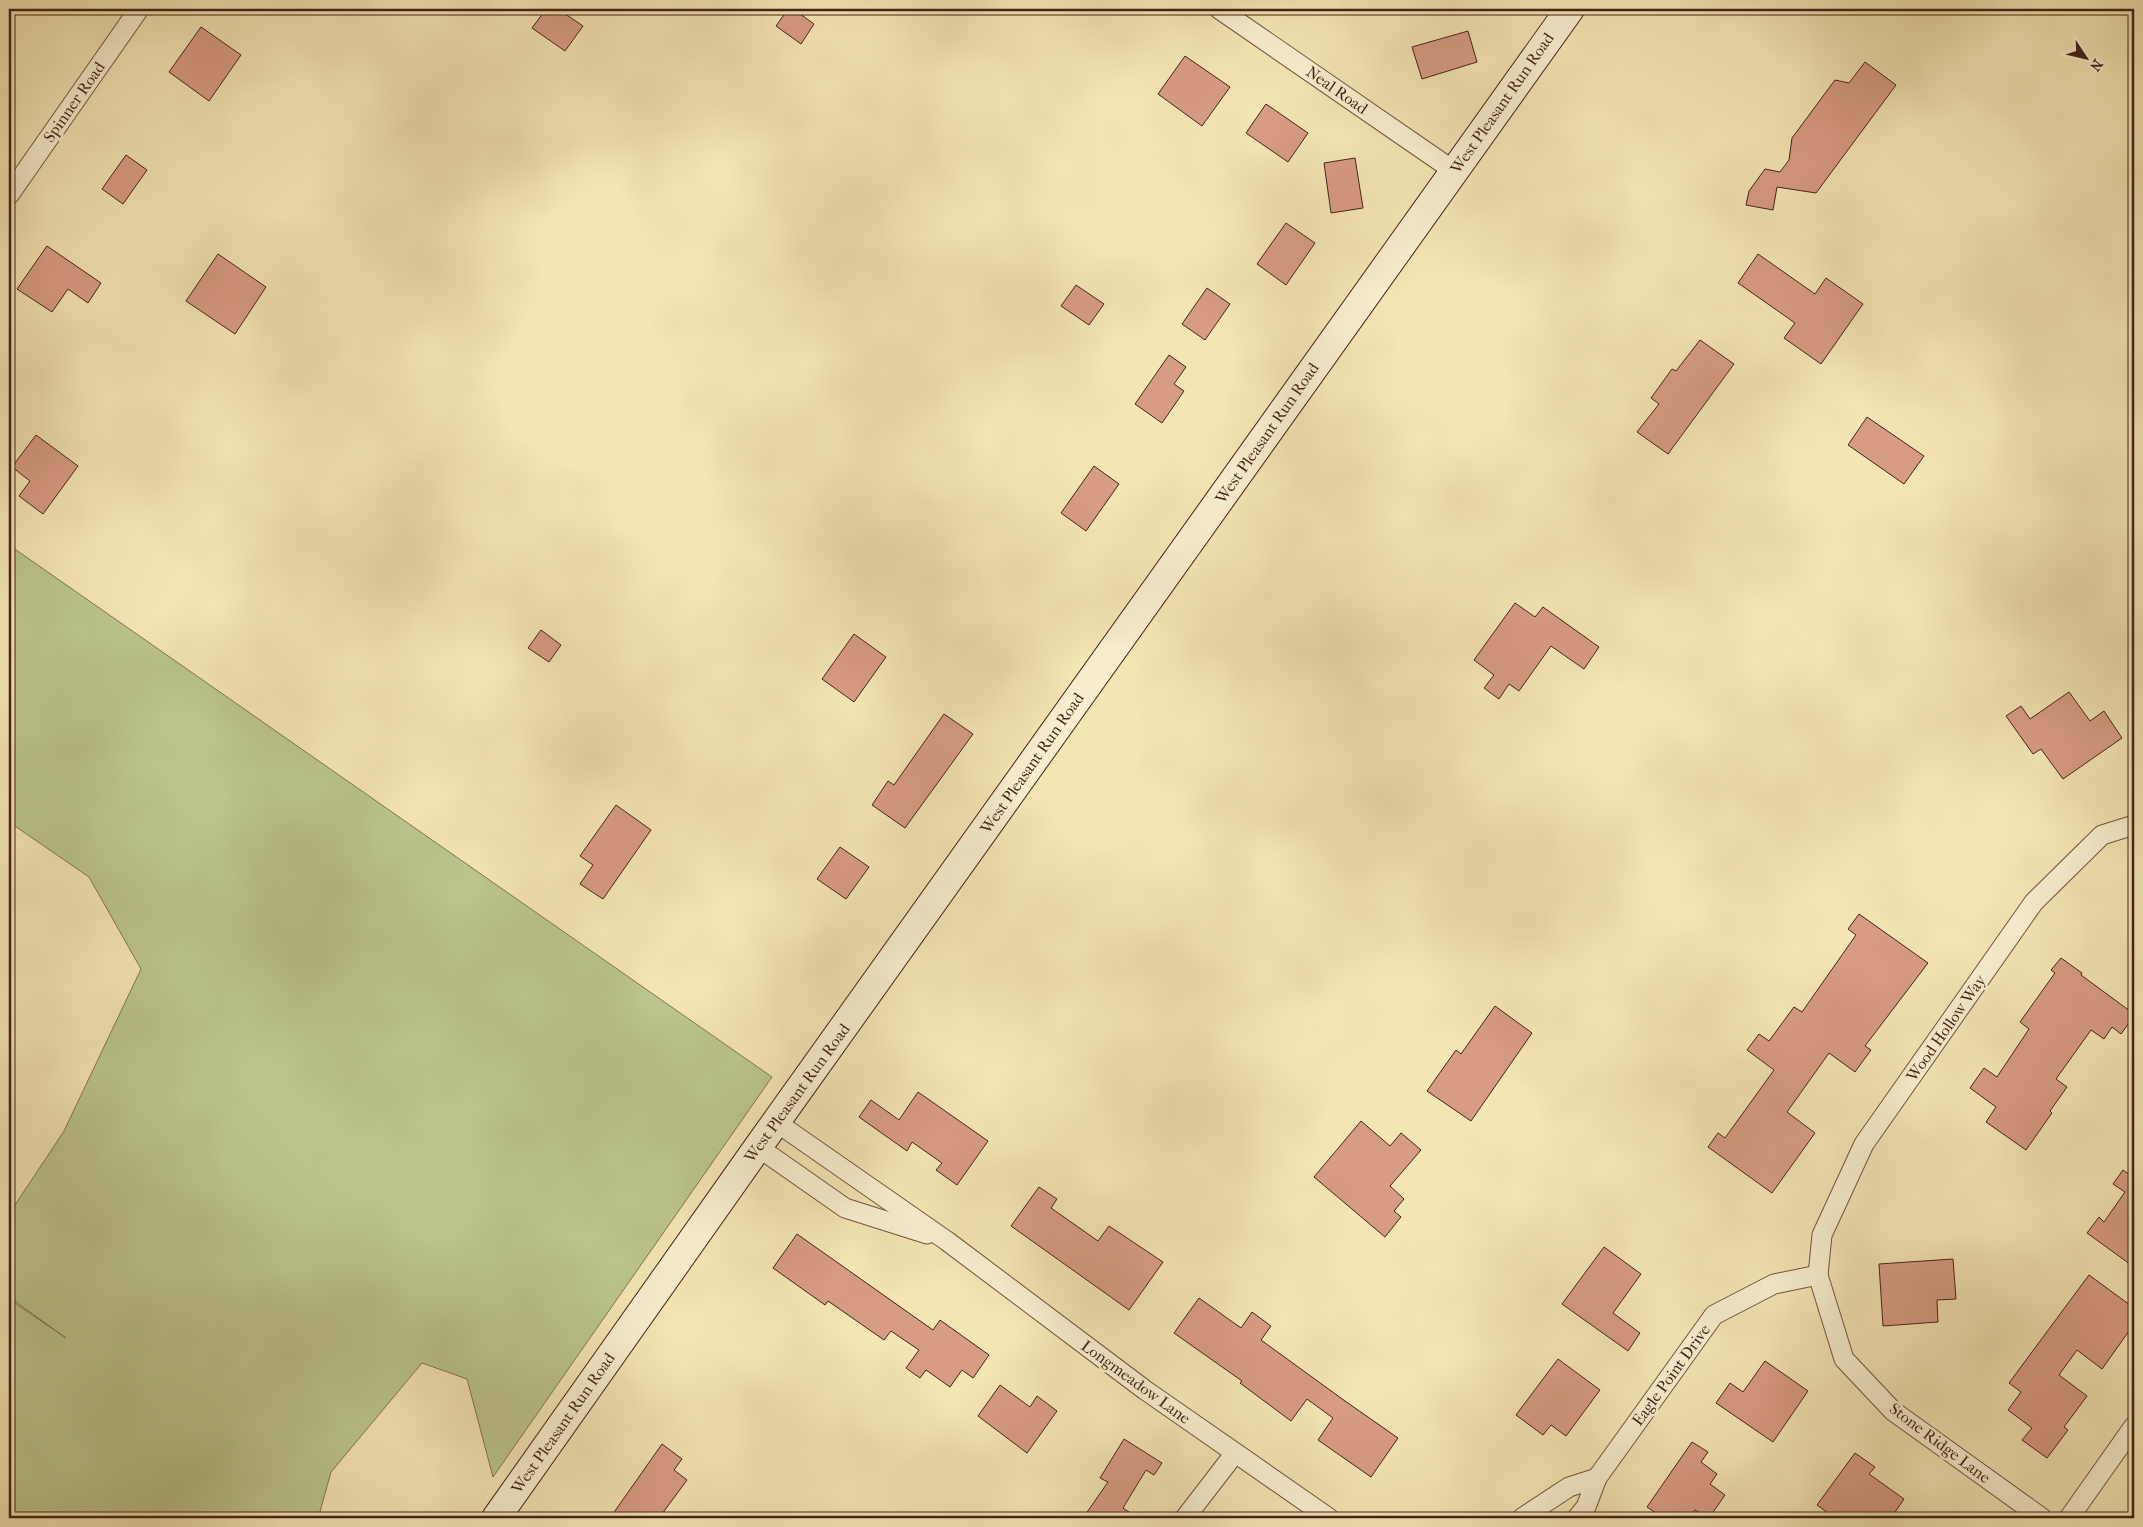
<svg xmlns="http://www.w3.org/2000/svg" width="2143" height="1527" font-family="'IM FELL French Canon',serif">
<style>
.green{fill:#bbc58d;stroke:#807452}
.building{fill:#d79c84;stroke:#442317}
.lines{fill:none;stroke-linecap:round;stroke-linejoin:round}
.minor-casing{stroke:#70543e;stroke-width:21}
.secondary-casing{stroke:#442317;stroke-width:30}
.minor{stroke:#f8eecf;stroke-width:19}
.secondary{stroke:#f8eecf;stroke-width:28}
.labels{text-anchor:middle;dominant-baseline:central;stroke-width:5;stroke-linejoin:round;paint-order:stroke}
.street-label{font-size:16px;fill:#442317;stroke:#f8eecf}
</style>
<rect width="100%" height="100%" fill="#f4e5b5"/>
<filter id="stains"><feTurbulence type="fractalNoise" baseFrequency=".004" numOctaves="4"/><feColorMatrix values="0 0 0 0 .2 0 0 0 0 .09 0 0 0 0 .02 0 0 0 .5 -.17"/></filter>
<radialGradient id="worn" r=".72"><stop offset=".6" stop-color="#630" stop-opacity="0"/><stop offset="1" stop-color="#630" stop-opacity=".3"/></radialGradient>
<!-- green -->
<path class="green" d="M9 545 772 1077 493 1477 467 1379 422 1363 331 1472 319 1515 324 1518H9V1299L66 1338 9 1297V1214L64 1131 141 969 89 877 9 822Z"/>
<!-- building -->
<g class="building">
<path d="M546 9H558L583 26 565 51 532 28Z"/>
<path d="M788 9H793L814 24 801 44 776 26Z"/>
<path d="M201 27 241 55 209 101 169 72Z"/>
<path d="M1468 31 1477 62 1422 79 1412 47Z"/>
<path d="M1185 56 1230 87 1202 126 1158 94Z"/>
<path d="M1865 62 1896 85 1816 193 1777 187 1773 210 1746 205 1749 191 1765 169 1780 172 1789 160 1792 138 1835 80 1849 83Z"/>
<path d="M1266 104 1308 133 1288 162 1246 133Z"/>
<path d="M126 155 147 170 123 204 102 189Z"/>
<path d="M1355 158 1363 208 1331 213 1324 163Z"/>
<path d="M1286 223 1315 243 1286 285 1257 264Z"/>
<path d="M47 246 101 283 88 303 68 289 52 312 17 289Z"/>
<path d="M218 254 266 287 235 334 186 301Z"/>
<path d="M1758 254 1815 294 1826 278 1863 304 1821 364 1784 338 1795 323 1738 283Z"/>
<path d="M1076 285 1104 304 1089 325 1061 306Z"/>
<path d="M1207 288 1230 304 1205 340 1182 324Z"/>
<path d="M1700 340 1734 364 1668 454 1637 432 1659 404 1651 398 1672 369 1676 371Z"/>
<path d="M1169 355 1186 367 1174 384 1184 391 1162 423 1135 404Z"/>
<path d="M1867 417 1924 456 1904 484 1848 445Z"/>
<path d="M36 435 78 466 43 514 19 496 30 481 12 467Z"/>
<path d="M1094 466 1119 484 1086 531 1061 513Z"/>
<path d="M1515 603 1535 617 1543 607 1599 647 1584 669 1551 646 1519 691 1509 684 1499 699 1484 688 1494 675 1474 660Z"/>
<path d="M541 630 561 645 549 662 528 648Z"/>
<path d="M854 634 886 657 854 702 822 679Z"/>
<path d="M2069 692 2090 721 2104 711 2122 738 2063 779 2041 749 2033 754 2006 716 2021 706 2030 719Z"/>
<path d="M944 714 973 734 905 828 872 805 888 781 894 785Z"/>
<path d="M616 805 651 830 603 899 580 884 593 865 580 856Z"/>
<path d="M840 847 869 867 846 899 817 879Z"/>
<path d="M1859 914 1928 963 1865 1046 1871 1050 1855 1072 1829 1053 1787 1112 1815 1133 1772 1193 1708 1147 1718 1133 1725 1138 1774 1070 1747 1050 1759 1034 1769 1041 1794 1007 1802 1012 1856 935 1848 929Z"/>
<path d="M2061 958 2082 973 2081 975 2134 1014V1016L2121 1034 2112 1027 2104 1039 2091 1030 2056 1079 2067 1087 2050 1111 2052 1113 2026 1150 1986 1122 1996 1107 1970 1088 1984 1068 1997 1077 2029 1029 2020 1022 2055 973 2051 970Z"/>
<path d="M1495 1006 1532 1033 1471 1121 1427 1091 1456 1050 1461 1054Z"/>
<path d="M918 1092 988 1141 957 1185 936 1170 942 1163 912 1142 907 1151 859 1117 871 1100 899 1120Z"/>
<path d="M1361 1121 1390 1146 1401 1133 1421 1150 1390 1186 1404 1199 1394 1211 1401 1217 1385 1237 1314 1177Z"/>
<path d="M2123 1170 2134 1178V1267L2087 1233 2099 1217 2104 1222 2125 1192 2113 1184Z"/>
<path d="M1039 1187 1057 1199 1051 1208 1098 1241 1109 1226 1163 1262 1129 1310 1011 1226Z"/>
<path d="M797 1234 933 1330 940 1320 989 1355 973 1378 962 1370 950 1387 926 1370 920 1378 906 1368 919 1350 891 1331 884 1340 828 1301 825 1305 773 1268Z"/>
<path d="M1604 1247 1641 1274 1613 1313 1640 1333 1628 1351 1562 1304Z"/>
<path d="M1953 1259 1956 1299 1937 1300 1938 1322 1883 1326 1879 1264Z"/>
<path d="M2089 1275 2134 1308V1324L2102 1369 2077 1350 2059 1375 2087 1396 2064 1427 2068 1430 2047 1458 2022 1440 2032 1428 2008 1410 2021 1392 2009 1383Z"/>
<path d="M1199 1298 1241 1328 1252 1312 1271 1326 1261 1340 1345 1401 1398 1438 1371 1477 1318 1440 1333 1418 1307 1399 1291 1421 1240 1383 1242 1381 1174 1333Z"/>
<path d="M1558 1359 1600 1390 1566 1436 1551 1425 1543 1435 1516 1415Z"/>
<path d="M1765 1361 1808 1391 1773 1442 1716 1403 1730 1383 1743 1392Z"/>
<path d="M1000 1385 1030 1407 1037 1396 1057 1411 1027 1453 978 1416Z"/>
<path d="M1124 1439 1162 1463 1154 1475 1146 1470 1123 1508 1138 1518H1083L1108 1482 1100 1478Z"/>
<path d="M1692 1442 1708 1452 1701 1462 1717 1474 1710 1484 1725 1495 1709 1518 1695 1510 1690 1518H1663L1647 1507Z"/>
<path d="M662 1444 682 1459 674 1470 687 1480 659 1518H610Z"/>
<path d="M1855 1453 1875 1467 1869 1474 1904 1499 1891 1518H1835L1817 1505Z"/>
</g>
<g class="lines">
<defs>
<g id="minor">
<path d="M1219 9 1454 171"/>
<path d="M9 195 139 9"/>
<path d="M776 1122 947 1241 1145 1390 1329 1518"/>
<path d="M758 1147 845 1208 927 1234"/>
<path d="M1597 1478 1714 1315 1774 1284 1818 1275"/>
<path d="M1185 1518 1235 1453"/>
<path d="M1522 1518 1569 1487 1597 1478 1586 1507 1577 1518"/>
<path d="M2042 1518 1893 1411 1844 1359 1818 1275 1822 1235 1864 1144 2034 902 2102 835 2134 825"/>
<path d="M2069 1518 2134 1426"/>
</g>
<path id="secondary" d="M496 1518 758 1147 1570 9"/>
</defs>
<!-- minor casing -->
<use href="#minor" class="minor-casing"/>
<!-- secondary casing -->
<use href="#secondary" class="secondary-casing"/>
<!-- minor -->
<use href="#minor" class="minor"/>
<!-- secondary -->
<use href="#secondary" class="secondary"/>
</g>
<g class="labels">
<!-- street labels -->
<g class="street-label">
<text transform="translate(1337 90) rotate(35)">Neal Road</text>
<text transform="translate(74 102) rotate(-55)">Spinner Road</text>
<text transform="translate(1502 103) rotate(-55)">West Pleasant Run Road</text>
<text transform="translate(1267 433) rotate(-55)">West Pleasant Run Road</text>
<text transform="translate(1032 763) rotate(-55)">West Pleasant Run Road</text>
<text transform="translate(1946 1028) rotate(-55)">Wood Hollow Way</text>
<text transform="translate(797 1093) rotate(-54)">West Pleasant Run Road</text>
<text transform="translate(1671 1375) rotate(-54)">Eagle Point Drive</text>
<text transform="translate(1136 1382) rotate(36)">Longmeadow Lane</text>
<text transform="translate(563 1423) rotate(-55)">West Pleasant Run Road</text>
<text transform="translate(1940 1443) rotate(37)">Stone Ridge Lane</text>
</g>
</g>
<!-- margin -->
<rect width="2143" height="1527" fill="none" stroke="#f4e5b5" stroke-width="30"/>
<rect x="10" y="10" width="2123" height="1507" fill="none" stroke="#442317" stroke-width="2.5"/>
<rect x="15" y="15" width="2113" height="1497" fill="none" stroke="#442317"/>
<!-- north arrow -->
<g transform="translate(2086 58) rotate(125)" stroke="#f8eecf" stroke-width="4" paint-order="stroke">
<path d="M0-4L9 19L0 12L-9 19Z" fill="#442317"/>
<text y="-8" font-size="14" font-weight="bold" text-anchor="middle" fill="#442317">N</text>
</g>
<rect width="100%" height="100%" filter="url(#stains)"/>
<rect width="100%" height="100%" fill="url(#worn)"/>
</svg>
